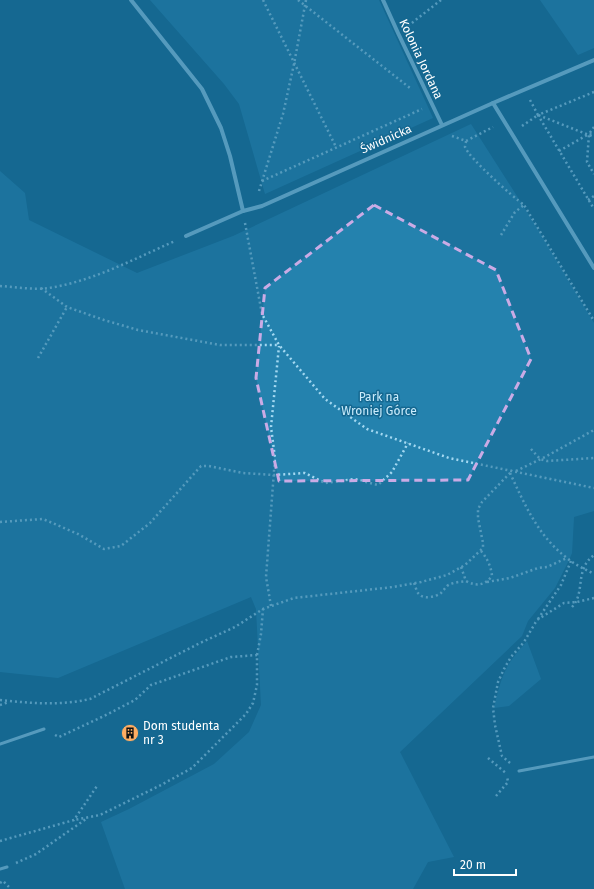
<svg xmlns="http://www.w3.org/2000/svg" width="594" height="889" font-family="'Fira Sans',sans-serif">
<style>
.green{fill:#2482ae}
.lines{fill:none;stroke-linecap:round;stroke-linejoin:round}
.path{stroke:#a3d8f1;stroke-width:2.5;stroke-dasharray:2 3;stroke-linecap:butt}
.lane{stroke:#a3d8f1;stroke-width:3}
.street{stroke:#a3d8f1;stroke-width:4}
.marked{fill:none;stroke:#caabe5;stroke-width:3;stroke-dasharray:8 5;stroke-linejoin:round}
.labels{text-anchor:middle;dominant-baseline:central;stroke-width:3;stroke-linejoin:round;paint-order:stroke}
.street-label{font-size:12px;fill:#fff;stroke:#156891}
.park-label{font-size:12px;fill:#caecfc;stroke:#156891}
.poi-label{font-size:12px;fill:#fff;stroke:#156891;text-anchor:start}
</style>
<rect width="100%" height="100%" fill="#156891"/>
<!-- green -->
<g class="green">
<path d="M150 0H379L433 118 265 194 239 104 224 84Z"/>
<path d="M540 0H594V48L578 55Z"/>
<path d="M471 124 536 226 594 323V511L574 517 572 553 569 560 555 588 528 621 522 636 400 752 454 857 428 862 413 889H125L101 822 129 809 214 764 249 732 261 705 256 609 251 597 58 678 0 672V171L25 193 29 220 137 273 233 236Z"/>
<path d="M527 641 541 679 509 706 494 708C498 691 502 672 513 658 517 652 523 646 527 641Z"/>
</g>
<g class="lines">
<!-- path -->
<g class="path">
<path d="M263 0 336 147"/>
<path d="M298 0 410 88"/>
<path d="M408 26 441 0"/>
<path d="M594 92 538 115 594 209"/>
<path d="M530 100 538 115"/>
<path d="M522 126 538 115 594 137"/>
<path d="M594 127 589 134 587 162 594 174"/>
<path d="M452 136 466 141 493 127"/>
<path d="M466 141C466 143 465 145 465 147 469 158 513 197 524 205L594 321"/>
<path d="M559 151 589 134 594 135"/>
<path d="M262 181 422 109"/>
<path d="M259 191 283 114 294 64 306 0"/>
<path d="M588 200 594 196"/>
<path d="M245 223 262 314 279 345 325 399 367 429 449 458 594 488"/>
<path d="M501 235 515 212 524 205"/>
<path d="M0 286C16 287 33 290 49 288 93 281 134 259 175 241"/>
<path d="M41 288 67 307 104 320 138 330 220 345H278"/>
<path d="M38 358 67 307"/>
<path d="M531 449 540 459 547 461 594 458"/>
<path d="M516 471 545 457 594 430"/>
<path d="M510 473C525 505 538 536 567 558 575 565 585 569 594 574"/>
<path d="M0 522 43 519 78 534 104 549 121 546 150 523 201 466H209L243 473 274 475 305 473 325 483 355 479 378 485 392 472 408 443"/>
<path d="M461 567 466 581C477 587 485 585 492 576 491 566 487 558 481 551"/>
<path d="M487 582 510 578 538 568 547 567 567 558"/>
<path d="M414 583C416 587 416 592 420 595 424 599 436 597 441 593 443 591 445 588 447 586 453 582 460 582 466 581"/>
<path d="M271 606 266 577 275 458 271 427 279 346"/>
<path d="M572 607C586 592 574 570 594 555"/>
<path d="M538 619 561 585 571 561"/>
<path d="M257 655 261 634 263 609"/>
<path d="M0 700C30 703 59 706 90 699L200 643 235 627 263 609 294 598 393 587 421 582 447 575 465 565 483 548V543L478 518V509L482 502 510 473 512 470"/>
<path d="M0 705 9 702"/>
<path d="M55 735 59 737 104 716 135 700 151 685 231 657 257 655V685L253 703 246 714 192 768 161 785 100 815 74 820"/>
<path d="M488 758 507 774"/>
<path d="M510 763 502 756 495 725 493 708 498 682 504 669 511 657 524 642 537 620 564 603 577 602 594 598"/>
<path d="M496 796 508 782 507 776"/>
<path d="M0 841 74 820 97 786"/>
<path d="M16 863 36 854 86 819"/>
<path d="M0 883 3 881 11 889"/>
</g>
<!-- lane -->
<g class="lane">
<path d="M0 744 44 729"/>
<path d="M519 771 594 757"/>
<path d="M0 869 7 867"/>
</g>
<!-- street -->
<g class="street">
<path d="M131 0 202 89 221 128 230 156 243 211"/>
<path d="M383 0 398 33 442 125"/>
<path d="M493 103 594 268"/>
<path d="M186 236 243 211 262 206 493 103 594 60"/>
</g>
</g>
<!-- marked area -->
<path d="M0 0H594V889H0ZM374 205 496 270 531 359 468 480 279 481 256 378 265 288Z" fill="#156891" fill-opacity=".55" fill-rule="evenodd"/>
<path class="marked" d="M374 205 496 270 531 359 468 480 279 481 256 378 265 288Z"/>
<!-- icons -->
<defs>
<symbol id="building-disc" viewBox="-11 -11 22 22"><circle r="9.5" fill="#ffad62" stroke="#156891"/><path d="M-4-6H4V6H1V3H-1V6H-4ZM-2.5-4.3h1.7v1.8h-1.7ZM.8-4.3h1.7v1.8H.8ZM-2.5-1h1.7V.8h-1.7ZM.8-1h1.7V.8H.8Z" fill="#111"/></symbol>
</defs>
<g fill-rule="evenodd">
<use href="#building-disc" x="120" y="723" width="20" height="20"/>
</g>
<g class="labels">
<!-- street labels -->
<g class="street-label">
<text transform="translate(421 59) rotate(65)">Kolonia Jordana</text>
<text transform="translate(386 139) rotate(-24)">Świdnicka</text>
</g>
<!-- park labels -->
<g class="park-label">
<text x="379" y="397">Park na<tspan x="379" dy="14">Wroniej Górce</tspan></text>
</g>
<!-- poi labels -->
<g class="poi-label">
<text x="143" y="726">Dom studenta<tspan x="143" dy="14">nr 3</tspan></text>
</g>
</g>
<!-- scale -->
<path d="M454 869v6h62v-6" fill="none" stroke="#ffffff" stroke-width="2"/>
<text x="460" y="869" font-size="12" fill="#ffffff" stroke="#156891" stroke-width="3" paint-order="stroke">20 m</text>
</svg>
